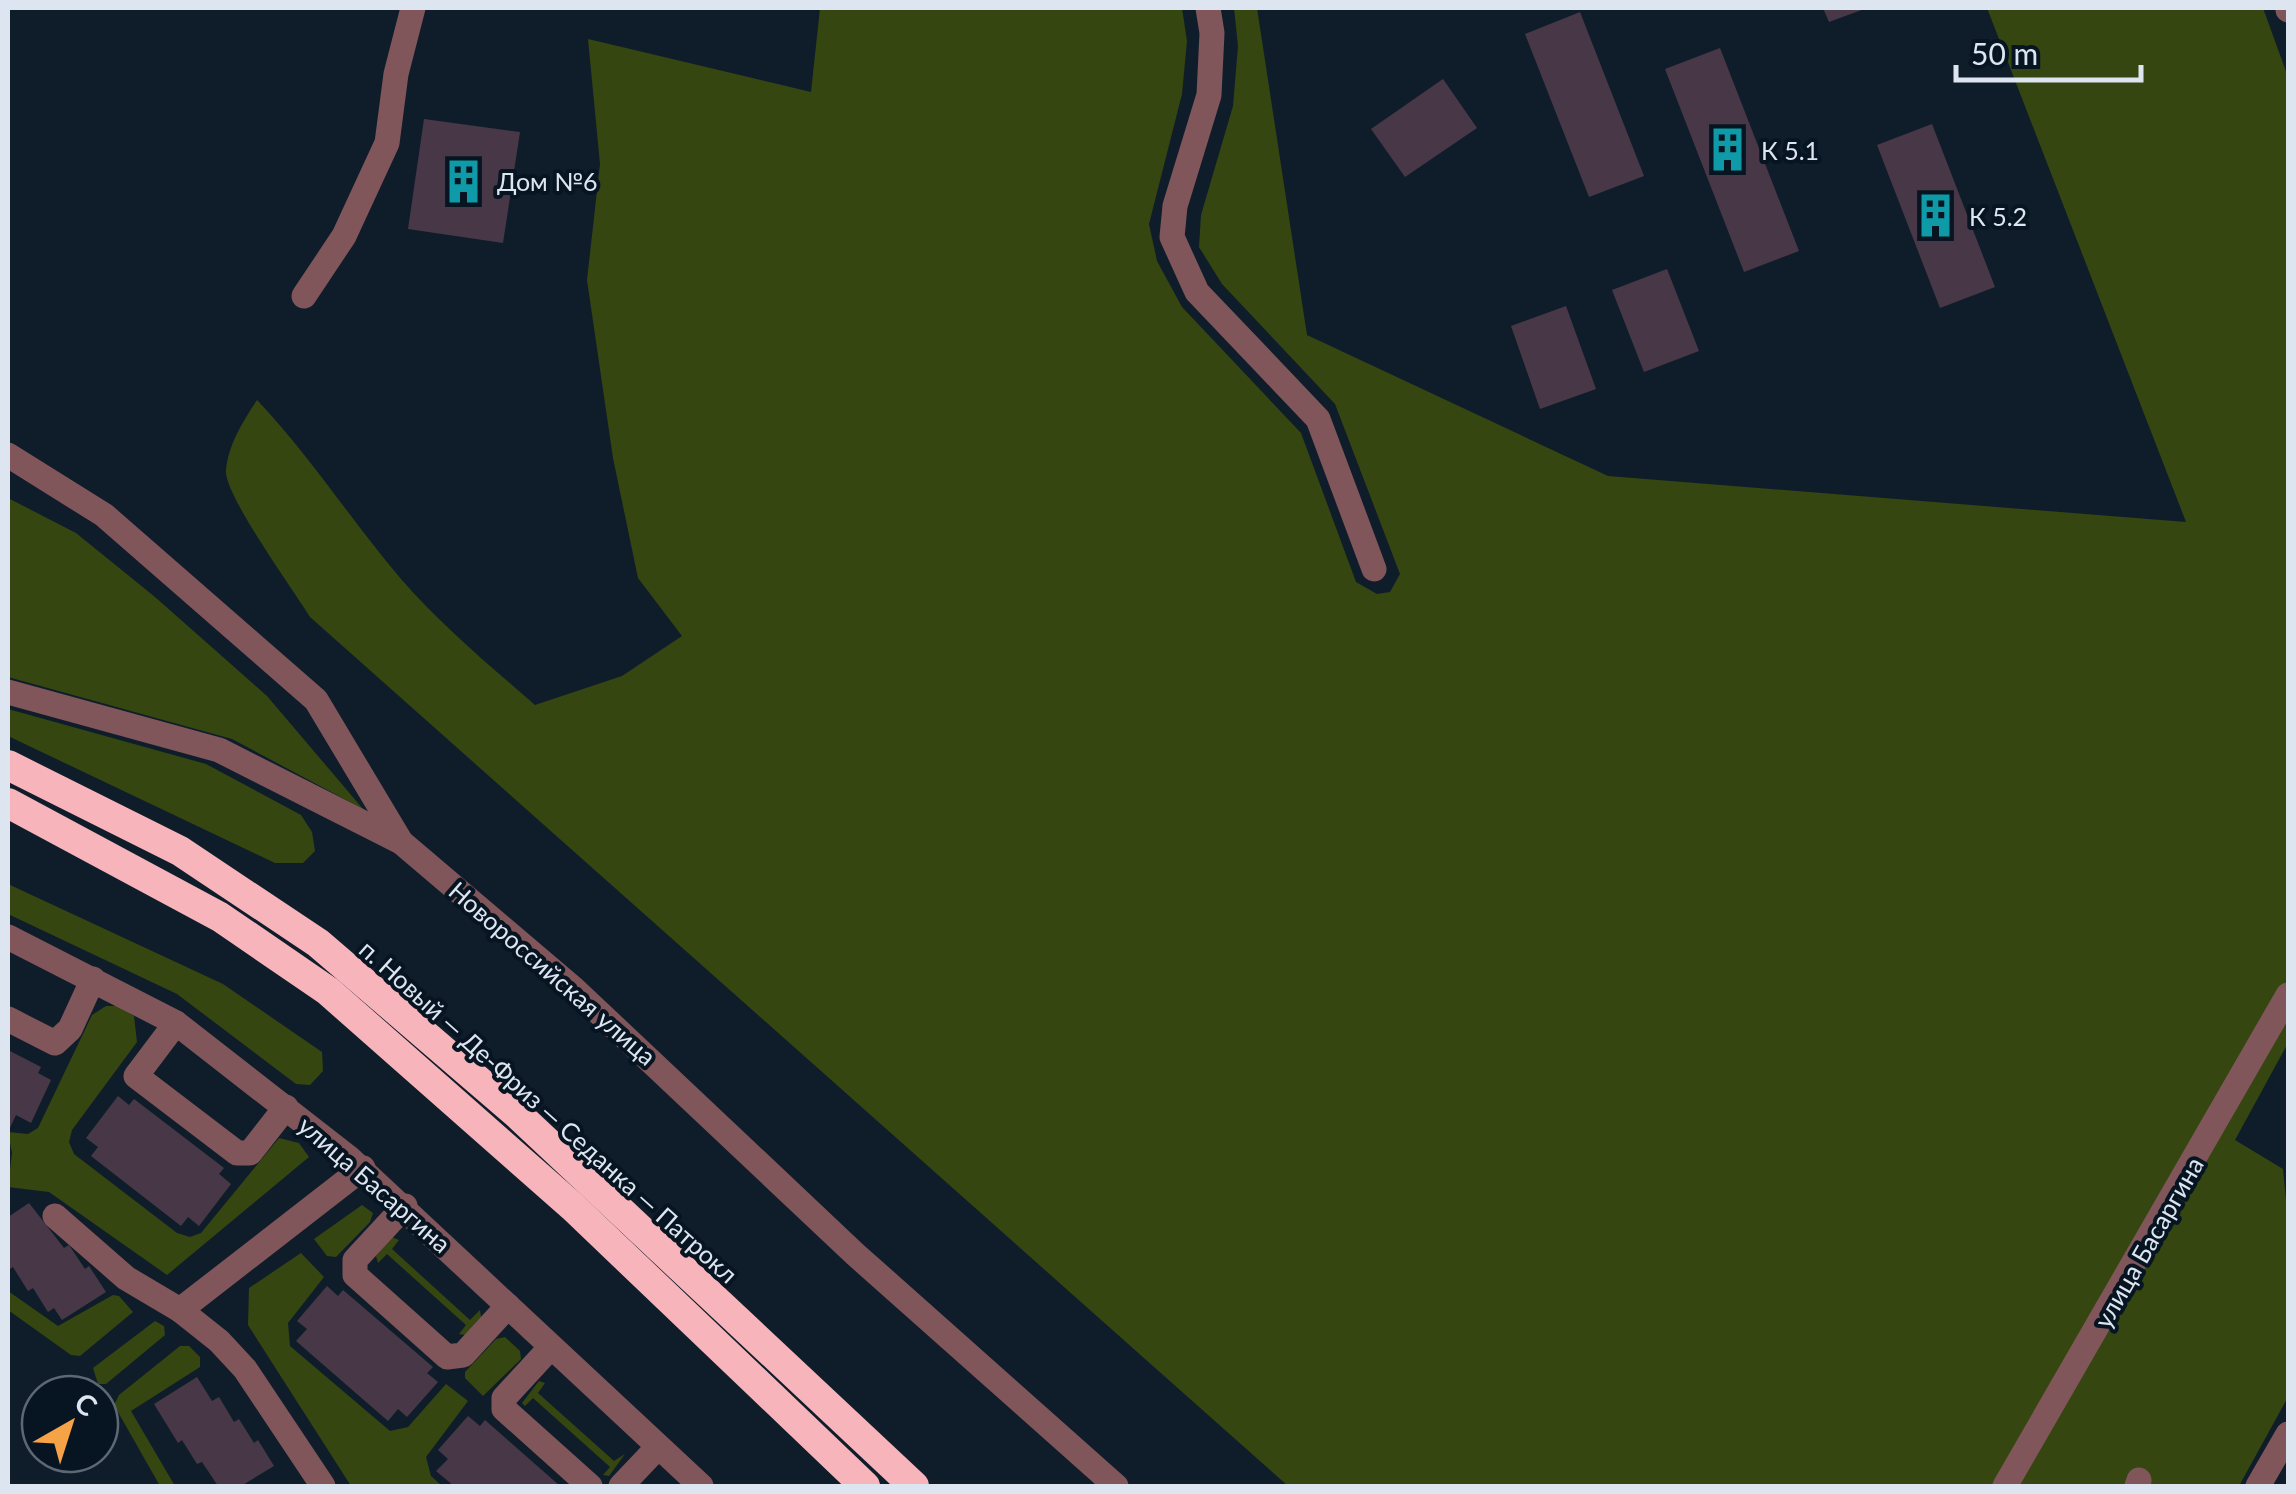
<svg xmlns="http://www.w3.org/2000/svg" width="2296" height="1494" font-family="Lato,sans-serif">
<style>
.green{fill:#354610}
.building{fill:#483847}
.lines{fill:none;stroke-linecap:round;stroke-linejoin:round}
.minor{stroke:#81565a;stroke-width:25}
.highway{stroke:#f7b5bb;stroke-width:30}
.labels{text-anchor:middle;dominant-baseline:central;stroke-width:8;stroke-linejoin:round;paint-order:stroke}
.poi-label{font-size:25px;fill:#dde6f0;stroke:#071421;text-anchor:start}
.street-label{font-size:25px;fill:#dde6f0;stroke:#071421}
</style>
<rect width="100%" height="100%" fill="#0f1d2b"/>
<!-- green -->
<g class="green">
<path d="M820 8H1182L1187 41 1182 94 1149 224 1157 261 1182 307 1301 433 1356 582 1377 594 1390 592 1400 574 1335 404 1222 284 1199 247 1201 215 1233 106 1238 46 1234 8H1257L1307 335 1608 476 2186 522 1987 8H2263L2288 77V997L2010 1486H1288L310 617C294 591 223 493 226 470 229 443 243 422 257 400 310 456 351 520 401 579 442 626 489 665 535 705L622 676 682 636 638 578 613 458 587 280 600 164 588 39 811 92Z"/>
<path d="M8 498 76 533 155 597 267 696 363 809 232 739 8 677Z"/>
<path d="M8 709 206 764 301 815 312 832 315 851 303 863H275L8 736Z"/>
<path d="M8 884 223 984 322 1052 323 1071 310 1085 296 1084 177 994 8 914Z"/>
<path d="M106 1006H118L134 1016 137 1042 72 1130 69 1142 74 1154 177 1233 190 1237 201 1233 279 1138 299 1143 309 1157 167 1275 49 1192 8 1187 12 1153 8 1132 28 1134 38 1128 92 1015Z"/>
<path d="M2288 1016V1043L2235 1140 2283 1169 2288 1221V1397L2239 1486H2018Z"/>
<path d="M362 1205 373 1213 370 1222 336 1257 327 1256 314 1239Z"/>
<path d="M392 1237 399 1240 392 1249 470 1320 480 1310 481 1317 465 1335 459 1334 466 1325 387 1254 378 1263 376 1256Z"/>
<path d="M301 1253 324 1277 288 1323 290 1346 390 1431 408 1427 446 1384 468 1401 426 1457 431 1476 442 1486H351L248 1325 249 1288Z"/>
<path d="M8 1291 58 1326 113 1295 119 1296 133 1312 80 1356 71 1355 8 1310Z"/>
<path d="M155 1321 164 1326 165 1335 106 1384H98L93 1368Z"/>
<path d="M505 1337 520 1351 521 1359 483 1396 465 1378V1372L496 1339Z"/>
<path d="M180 1346H189L200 1357V1367L131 1411 175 1486H160L114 1405 119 1395Z"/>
<path d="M539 1381 545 1383 538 1393 614 1461 625 1454 609 1476 603 1475 610 1467 533 1398 525 1406 522 1403Z"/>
</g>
<!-- building -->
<g class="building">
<path d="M1823 8H1867L1829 22Z"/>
<path d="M1580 12 1644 176 1589 197 1525 34Z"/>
<path d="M1720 48 1799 251 1744 272 1665 69Z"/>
<path d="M1443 79 1477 128 1405 177 1371 129Z"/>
<path d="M424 119 520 132 503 243 408 229Z"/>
<path d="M1932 124 1995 287 1940 308 1877 145Z"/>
<path d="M1667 269 1699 351 1644 372 1612 290Z"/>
<path d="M1566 306 1596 389 1540 409 1511 326Z"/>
<path d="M8 1050 41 1067 38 1073 51 1080 31 1123 16 1115 8 1132Z"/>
<path d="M118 1096 129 1105 134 1099 224 1168 219 1174 231 1184 199 1226 188 1217 181 1226 91 1156 98 1147 86 1138Z"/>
<path d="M29 1203 64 1248 69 1245 85 1269 89 1266 106 1292 62 1320 54 1308 48 1312 33 1288 28 1291 13 1267 8 1270V1217Z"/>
<path d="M327 1286 338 1296 343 1290 433 1367 427 1373 438 1382 407 1417 398 1409 388 1421 296 1341 307 1329 297 1321Z"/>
<path d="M197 1377 212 1401 219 1397 234 1422 239 1419 254 1443 258 1440 274 1466 241 1486H218L202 1462 197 1464 182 1440 178 1443 154 1404Z"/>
<path d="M468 1416 480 1426 485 1420 560 1486H454L436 1471 448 1459 438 1450Z"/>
</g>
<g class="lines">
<!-- minor -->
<g class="minor">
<path d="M1208 8 1212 33 1209 95 1175 206 1172 237 1197 292 1318 419 1374 569"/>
<path d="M2288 8V10"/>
<path d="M304 296 344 236 387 143 396 74 413 8"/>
<path d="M8 455 104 515 316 700 401 842 574 989 855 1254 1116 1486"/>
<path d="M8 692 219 750 401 842"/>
<path d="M8 937 176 1023 348 1157 701 1486"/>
<path d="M8 1019 55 1043 70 1029 93 979"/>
<path d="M176 1023 136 1076 237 1153H250L286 1107"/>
<path d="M405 1206 355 1260V1275L447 1357 463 1355 508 1306"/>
<path d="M55 1216 126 1278 180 1310 219 1341 245 1369 323 1486"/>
<path d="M180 1310 363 1168"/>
<path d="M551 1347 504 1398V1409L590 1486"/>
<path d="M621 1486 658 1447"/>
<path d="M2005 1486 2288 995"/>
<path d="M2137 1486 2139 1480"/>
<path d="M2258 1486 2288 1434"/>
</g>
<!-- highway -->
<g class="highway">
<path d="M8 765 180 851 318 943 515 1112 914 1486"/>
<path d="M8 803 220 917 328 991 573 1207 865 1486"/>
</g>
</g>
<!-- icons -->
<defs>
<symbol id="building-bare" viewBox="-9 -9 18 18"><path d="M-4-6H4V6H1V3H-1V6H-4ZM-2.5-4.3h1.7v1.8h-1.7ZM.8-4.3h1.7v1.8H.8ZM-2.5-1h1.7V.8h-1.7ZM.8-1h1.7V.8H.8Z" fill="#0f9aa8" stroke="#071421" stroke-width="2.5" paint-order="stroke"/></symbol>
</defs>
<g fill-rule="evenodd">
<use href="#building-bare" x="1696" y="118" width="63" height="63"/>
<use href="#building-bare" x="432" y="150" width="63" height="63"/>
<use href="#building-bare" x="1904" y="184" width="63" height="63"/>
</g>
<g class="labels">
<!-- poi labels -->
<g class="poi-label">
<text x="1761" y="150">К 5.1</text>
<text x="497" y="181">Дом №6</text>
<text x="1969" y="216">К 5.2</text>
</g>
<!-- street labels -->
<g class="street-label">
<text transform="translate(553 973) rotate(41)">Новороссийская улица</text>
<text transform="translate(549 1111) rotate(42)">п. Новый — Де-Фриз — Седанка — Патрокл</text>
<text transform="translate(375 1184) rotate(41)">улица Басаргина</text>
<text transform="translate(2148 1242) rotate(-60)">улица Басаргина</text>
</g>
</g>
<!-- border -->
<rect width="2296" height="1494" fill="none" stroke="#dde6f0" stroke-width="20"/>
<!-- north arrow -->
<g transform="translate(70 1424) rotate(39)"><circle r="48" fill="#071421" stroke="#5d6874" stroke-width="2.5"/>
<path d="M0-8L18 38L0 25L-18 38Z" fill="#f6a247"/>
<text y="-15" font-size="28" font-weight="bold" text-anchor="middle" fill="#dde6f0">С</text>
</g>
<!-- scale -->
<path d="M1956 65v15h185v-15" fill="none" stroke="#dde6f0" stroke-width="5"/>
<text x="1971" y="65" font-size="30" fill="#dde6f0" stroke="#071421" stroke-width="8" paint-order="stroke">50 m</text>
</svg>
